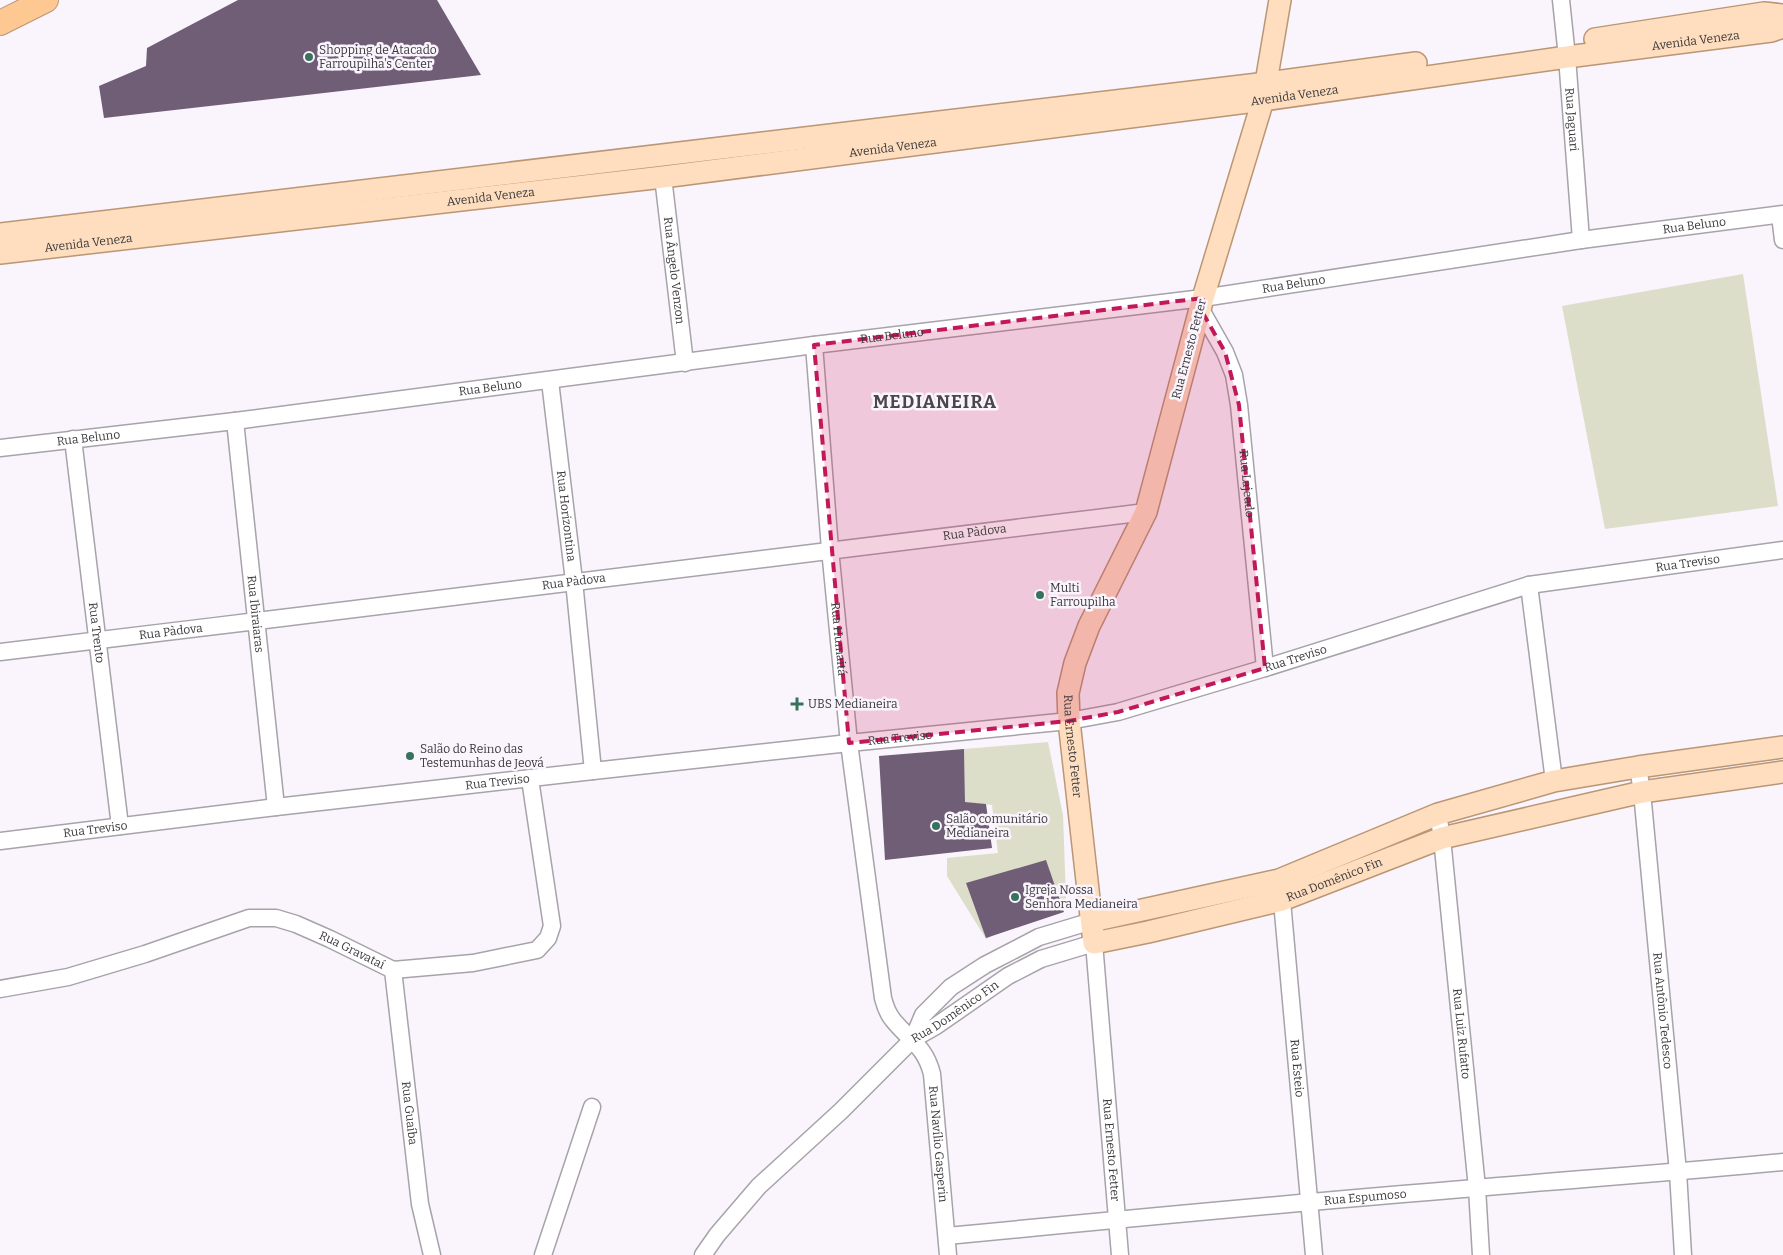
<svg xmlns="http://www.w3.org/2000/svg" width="1783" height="1255" font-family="Bitter,serif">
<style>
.green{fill:#dcdec9}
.building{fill:#6f5e76}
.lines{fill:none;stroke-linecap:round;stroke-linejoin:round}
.minor-casing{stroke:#a8a2aa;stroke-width:19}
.major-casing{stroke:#ba9674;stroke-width:24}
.highway-casing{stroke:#ba9674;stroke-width:26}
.minor{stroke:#fff;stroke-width:16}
.major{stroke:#fedebe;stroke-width:21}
.highway{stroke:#fec892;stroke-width:24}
.marked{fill:#c2185b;fill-opacity:0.2;stroke:#c2185b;stroke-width:4;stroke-dasharray:10 6;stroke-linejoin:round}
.poi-dot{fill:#37725c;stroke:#faf4fd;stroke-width:2}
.labels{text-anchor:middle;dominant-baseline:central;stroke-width:5;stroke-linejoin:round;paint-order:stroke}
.street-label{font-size:12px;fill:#3b393c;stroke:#faf4fd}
.poi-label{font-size:12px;fill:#3b393c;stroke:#faf4fd;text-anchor:start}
.district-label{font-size:18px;font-weight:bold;letter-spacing:1px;fill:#4b464d;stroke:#faf4fd}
</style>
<rect width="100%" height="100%" fill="#faf4fd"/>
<!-- green -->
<g class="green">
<path d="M1743 274 1778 506 1605 529 1562 306Z"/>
<path d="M1048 742 1063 815 1066 900 986 939 947 876V858L998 853 992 805 965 802 964 749Z"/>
</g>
<!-- building -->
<g class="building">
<path d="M238 0H437L481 75 104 118 99 86 146 66 147 48Z"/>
<path d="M964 749 965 802 986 804 992 848 885 860 879 756Z"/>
<path d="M1046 860 1064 912 986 938 966 883Z"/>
</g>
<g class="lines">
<defs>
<g id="minor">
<path id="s1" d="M1561 0 1567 57 1581 240"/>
<path id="s2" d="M663 177 685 363"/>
<path d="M1780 215 1783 240"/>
<path id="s3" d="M1200 308 1225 352 1234 375 1239 405 1265 668"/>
<path id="s4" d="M814 345 830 549 849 743 883 998C885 1006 888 1014 893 1020 909 1040 925 1046 932 1074L948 1255"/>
<path id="s5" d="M550 381 574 581 593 771"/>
<path id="s6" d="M235 421 276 807"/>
<path id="s7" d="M73 439 120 826"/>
<path id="s8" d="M0 448 235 421 814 345 1203 298 1581 240 1783 214"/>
<path d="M1529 585 1554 781"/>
<path id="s9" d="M0 652C382 607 763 556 1146 512"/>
<path id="s10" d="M1638 767 1642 792 1678 1172 1683 1255"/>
<path id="s11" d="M1438 814 1442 838 1477 1188 1481 1255"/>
<path id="s12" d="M0 841 276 807 593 771 849 743 1069 721 1118 712 1265 668 1529 585 1783 550"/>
<path id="s13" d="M1281 890 1314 1255"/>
<path id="s14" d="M393 970 420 1204 432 1255"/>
<path id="s15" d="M0 989 68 977 145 954 249 918H276L296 924 330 939 393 970 473 963 537 950 548 938 552 926 530 779"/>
<path d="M913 1039 923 1015 951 987 985 965 1039 937 1092 921"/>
<path id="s16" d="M947 1236C1123 1219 1300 1202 1476 1188 1579 1179 1681 1172 1783 1162"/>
<path d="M543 1255 592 1107"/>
<path id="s17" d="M703 1255 717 1235 759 1186 841 1111 913 1039 936 1026 1008 976 1041 959 1094 943 1120 1255"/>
</g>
<g id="major">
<path id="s18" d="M1280 0 1263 100 1203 298 1146 512 1089 626 1075 663 1068 693 1069 721 1094 943 1148 932 1282 900 1442 838 1642 792 1783 772"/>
<path d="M1595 39 1764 13 1783 15"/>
<path d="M0 234 1267 83 1416 63"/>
<path id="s19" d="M0 253 663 177 1263 100 1567 57 1771 31 1783 27"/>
<path d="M1092 921 1279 880 1438 814 1554 781 1638 767 1783 747"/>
</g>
<path id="highway" d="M0 23 46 0"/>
</defs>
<!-- minor casing -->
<use href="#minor" class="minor-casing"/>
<!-- major casing -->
<use href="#major" class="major-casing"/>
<!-- highway casing -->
<use href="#highway" class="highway-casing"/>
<!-- minor -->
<use href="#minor" class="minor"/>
<!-- major -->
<use href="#major" class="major"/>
<!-- highway -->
<use href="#highway" class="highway"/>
</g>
<!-- marked area -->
<path class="marked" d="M1203 298 1200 308 1225 352 1239 405 1265 668 1118 712 1069 721 849 743 814 345Z"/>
<!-- markers -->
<g class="poi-dot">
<circle cx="309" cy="57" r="5"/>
<circle cx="1040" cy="595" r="5"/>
<path d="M794.5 696.5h5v5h5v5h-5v5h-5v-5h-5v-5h5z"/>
<circle cx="410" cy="756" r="5"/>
<circle cx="936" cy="826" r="5"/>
<circle cx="1015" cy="897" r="5"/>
</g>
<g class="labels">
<!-- street labels -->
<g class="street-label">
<text stroke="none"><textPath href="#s19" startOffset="1709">Avenida Veneza</textPath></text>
<text stroke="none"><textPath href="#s19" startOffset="1304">Avenida Veneza</textPath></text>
<text stroke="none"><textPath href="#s1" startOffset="120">Rua Jaguari</textPath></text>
<text stroke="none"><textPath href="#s19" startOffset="899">Avenida Veneza</textPath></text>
<text stroke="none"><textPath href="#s19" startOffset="494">Avenida Veneza</textPath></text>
<text stroke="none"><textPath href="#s8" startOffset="1709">Rua Beluno</textPath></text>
<text stroke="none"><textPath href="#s19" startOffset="89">Avenida Veneza</textPath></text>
<text stroke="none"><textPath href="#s2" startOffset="94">Rua Ângelo Venzon</textPath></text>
<text stroke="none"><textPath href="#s8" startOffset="1304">Rua Beluno</textPath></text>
<text stroke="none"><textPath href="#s8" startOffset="899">Rua Beluno</textPath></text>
<text transform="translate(1189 349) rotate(-75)">Rua Ernesto Fetter</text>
<text stroke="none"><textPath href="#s8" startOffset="494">Rua Beluno</textPath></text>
<text stroke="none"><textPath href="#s8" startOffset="89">Rua Beluno</textPath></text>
<text stroke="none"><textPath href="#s3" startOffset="185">Rua Lajeado</textPath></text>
<text stroke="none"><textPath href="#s5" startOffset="136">Rua Horizontina</textPath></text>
<text stroke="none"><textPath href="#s9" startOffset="982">Rua Pàdova</textPath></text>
<text stroke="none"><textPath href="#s12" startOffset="1716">Rua Treviso</textPath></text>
<text stroke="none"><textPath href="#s9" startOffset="578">Rua Pàdova</textPath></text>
<text stroke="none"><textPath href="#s6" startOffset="194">Rua Ibiraiaras</textPath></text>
<text stroke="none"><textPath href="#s9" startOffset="172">Rua Pàdova</textPath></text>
<text stroke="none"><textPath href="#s7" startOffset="195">Rua Trento</textPath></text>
<text stroke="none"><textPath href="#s4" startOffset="295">Rua Humaitá</textPath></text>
<text stroke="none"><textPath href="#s12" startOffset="1311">Rua Treviso</textPath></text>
<text stroke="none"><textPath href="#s12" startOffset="906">Rua Treviso</textPath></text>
<text stroke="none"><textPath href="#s18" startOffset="781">Rua Ernesto Fetter</textPath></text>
<text stroke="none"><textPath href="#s12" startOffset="501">Rua Treviso</textPath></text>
<text stroke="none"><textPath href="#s12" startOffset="96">Rua Treviso</textPath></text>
<text stroke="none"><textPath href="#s18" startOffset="1228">Rua Domênico Fin</textPath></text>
<text stroke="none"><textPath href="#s15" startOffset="369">Rua Gravataí</textPath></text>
<text stroke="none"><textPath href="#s17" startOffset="352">Rua Domênico Fin</textPath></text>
<text stroke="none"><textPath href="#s10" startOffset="245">Rua Antônio Tedesco</textPath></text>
<text stroke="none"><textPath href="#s11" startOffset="221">Rua Luiz Rufatto</textPath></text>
<text stroke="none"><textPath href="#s13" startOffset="179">Rua Esteio</textPath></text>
<text stroke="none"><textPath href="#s14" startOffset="144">Rua Guaíba</textPath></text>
<text stroke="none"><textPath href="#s4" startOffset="819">Rua Navílio Gasperin</textPath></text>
<text stroke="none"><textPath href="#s17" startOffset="716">Rua Ernesto Fetter</textPath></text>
<text stroke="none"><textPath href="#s16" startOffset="420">Rua Espumoso</textPath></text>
</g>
<!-- poi labels -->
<g class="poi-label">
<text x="319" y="50">Shopping de Atacado<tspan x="319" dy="14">Farroupilha's Center</tspan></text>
<text x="1050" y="588">Multi<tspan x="1050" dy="14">Farroupilha</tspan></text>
<text x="808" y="704">UBS Medianeira</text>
<text x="420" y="749">Salão do Reino das<tspan x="420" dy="14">Testemunhas de Jeová</tspan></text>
<text x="946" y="819">Salão comunitário<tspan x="946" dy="14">Medianeira</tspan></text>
<text x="1025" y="890">Igreja Nossa<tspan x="1025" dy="14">Senhora Medianeira</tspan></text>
</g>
<!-- district labels -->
<g class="district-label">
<text x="935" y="402">MEDIANEIRA</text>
</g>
</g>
</svg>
